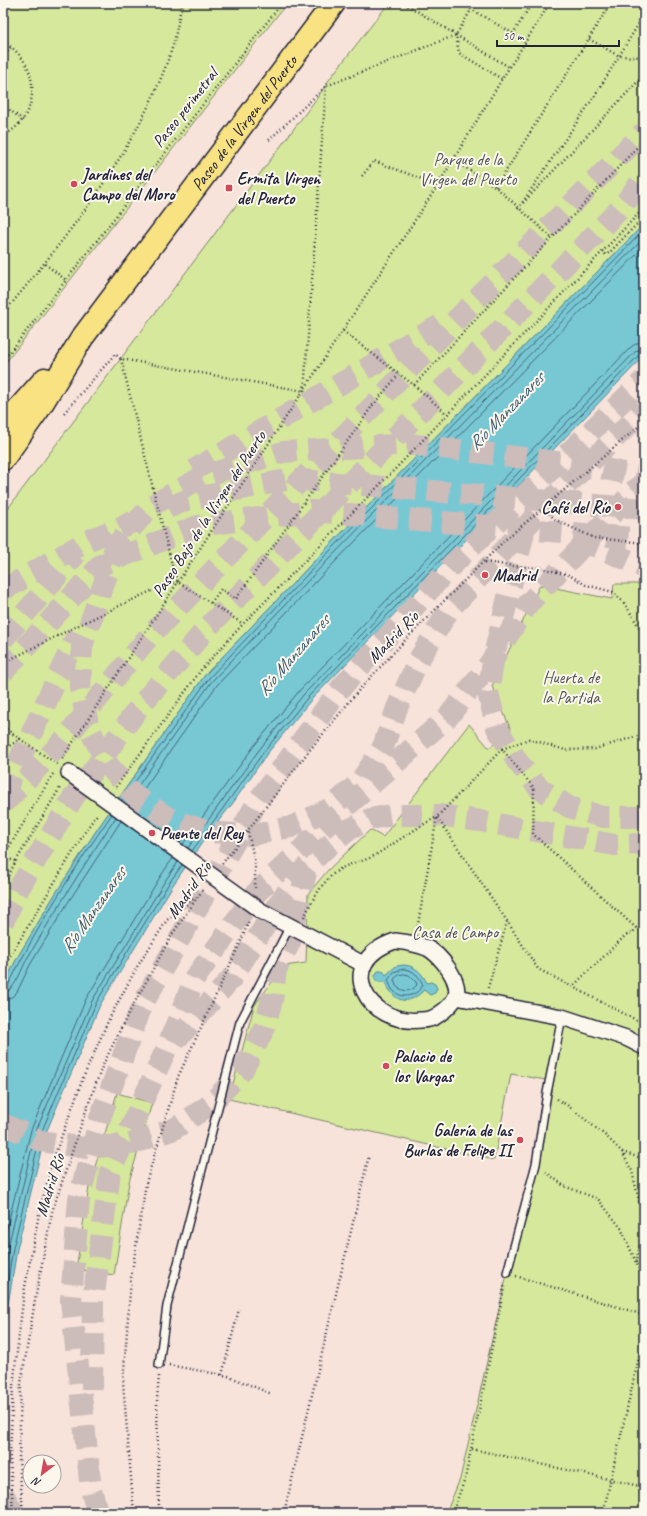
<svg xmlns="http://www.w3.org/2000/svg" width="647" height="1516" font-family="Caveat,sans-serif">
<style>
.green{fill:#d6e89c;stroke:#7c856c}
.water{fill:#78c8d4;stroke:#568697}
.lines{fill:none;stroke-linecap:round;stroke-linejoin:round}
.shore{stroke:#446478;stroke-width:1}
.highway-tunnel{stroke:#ccbcba;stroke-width:22;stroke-dasharray:22 11;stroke-linecap:butt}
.lane-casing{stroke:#22223b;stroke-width:10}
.street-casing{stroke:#22223b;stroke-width:18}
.primary-casing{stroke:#22223b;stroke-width:25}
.path{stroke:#22223b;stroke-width:2.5;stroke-dasharray:1 3;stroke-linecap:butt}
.lane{stroke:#fbf7ec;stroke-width:7}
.street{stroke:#fbf7ec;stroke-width:15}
.primary{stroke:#f8e281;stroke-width:22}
.poi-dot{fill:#d1495b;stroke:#fbf7ec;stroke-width:1.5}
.labels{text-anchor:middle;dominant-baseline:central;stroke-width:4;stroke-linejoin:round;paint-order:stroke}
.street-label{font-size:17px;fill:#22223b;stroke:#fbf7ec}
.park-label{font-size:17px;fill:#4f5453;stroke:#fbf7ec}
.poi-label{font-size:17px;font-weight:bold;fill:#22223b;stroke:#fbf7ec;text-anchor:start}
.water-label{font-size:18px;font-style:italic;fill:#405c71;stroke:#fbf7ec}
</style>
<rect width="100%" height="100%" fill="#f7e3da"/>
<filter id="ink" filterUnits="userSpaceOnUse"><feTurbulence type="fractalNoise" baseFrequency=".025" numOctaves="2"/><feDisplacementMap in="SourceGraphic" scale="8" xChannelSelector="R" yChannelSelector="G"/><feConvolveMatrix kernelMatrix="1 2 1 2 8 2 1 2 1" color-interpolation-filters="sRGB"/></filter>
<g filter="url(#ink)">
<!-- green -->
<g class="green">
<path d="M3 3H287L3 366Z"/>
<path d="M389 3H644V224L321 554 205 675 96 831 54 896 17 958 3 987V515L317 98 331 77Z"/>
<path d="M614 584H644V1513H446L460 1479 532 1165 546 1080 511 1074 494 1160 229 1099 254 1006 284 966 306 963 308 894 328 870 370 830 383 837 469 724 489 748 511 730 492 686 540 585 612 599Z"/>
<path d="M117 1093 152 1103 129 1182 114 1275 76 1269 89 1187Z"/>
</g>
<!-- water -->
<g class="water">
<path d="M644 224V356L311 700 266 755 233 803 208 834 173 885 100 1005 45 1135 17 1249 5 1324 3 1362V987L17 958 54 896 96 831 205 675 321 554Z"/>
<path d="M404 965C416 966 422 973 427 983L431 982 435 984 437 988 435 993 430 995 424 990C407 1007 394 1002 385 982H378L375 979V975L378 971H383L386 975 396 966Z"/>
</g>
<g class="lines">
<!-- shore -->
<g class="shore">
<path d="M122 800 209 678 324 557 644 230"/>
<path d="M126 803 212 681 327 561 644 238"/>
<path d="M131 807 217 685 332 565 644 247"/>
<path d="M183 844 254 746 300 690 631 347 637 343 644 342"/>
<path d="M188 848 259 750 304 694 636 351 644 348"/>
<path d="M192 851 263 753 308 697 639 355 644 353"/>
<path d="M404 969C414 970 419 976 423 985 417 996 401 1001 392 989 390 986 389 982 388 980L394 972Z"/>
<path d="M404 974 409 975 416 982 417 985C410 993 403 992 396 986L394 979 399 975Z"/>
<path d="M3 988 8 986C37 926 74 869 112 814"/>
<path d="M3 993C15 992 22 967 28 957 56 910 85 863 116 817"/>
<path d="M3 999 12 997 17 992 30 965 67 904 121 821"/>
<path d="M3 1244 31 1130 86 999 160 877 173 858"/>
<path d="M3 1280 8 1247 36 1131 92 1001 165 881 178 862"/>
<path d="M3 1312 13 1248 41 1133 96 1003 169 883 182 865"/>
</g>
<!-- highway-tunnel -->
<g class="highway-tunnel">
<path d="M194 470 440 325"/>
<path d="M168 508 186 500 291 479 644 509"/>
<path d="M524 532 494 655 488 693 497 728 517 761 539 788 569 807 603 817H638L644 815"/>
<path d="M578 539 644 567"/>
<path d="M118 543 82 646 80 688 89 728 108 765 135 796 170 819 209 832 251 835 291 827 329 809 360 782 383 747 397 708 418 661 449 610 543 508 644 410"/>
<path d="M112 555 118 543 151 506 204 476 283 452 409 444 590 466 644 477"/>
<path d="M3 590 87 541 133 522"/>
<path d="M3 639 76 554"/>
<path d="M3 672 101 565 198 526 312 511 644 539"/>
<path d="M3 795 78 633"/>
<path d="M3 803 10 797 64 740 146 640 466 310 644 132"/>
<path d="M3 922 19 888 73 798 140 706 208 627 621 208 644 178"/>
<path d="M175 1041 231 979 282 899 307 866 328 846 350 829 370 819 392 815H439L480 821 615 845 644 844"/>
<path d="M3 1124 41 1141 86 1148 131 1144 174 1129 211 1104 242 1071 263 1031 272 1000 276 970 290 942 306 872"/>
<path d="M92 1389 93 1301 110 1172 165 1052 195 978 256 893 349 804 448 717 490 663 528 604 635 490 644 483"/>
<path d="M3 1494 14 1513"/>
<path d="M98 1513 91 1490 71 1300 79 1199 100 1118 142 1005 258 801 340 689 451 566 644 380"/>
</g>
<defs>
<g id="lane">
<path d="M507 1273 536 1164 547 1093 562 1017"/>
<path d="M159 1365 167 1306 240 1022 290 926"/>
</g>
<g id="street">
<path d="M69 773 261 911 363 964"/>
<path d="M395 941C406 942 417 944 427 948 440 954 463 983 455 998 452 1004 444 1011 438 1015 434 1018 427 1020 421 1020 368 1026 331 963 395 941Z"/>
<path d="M456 997 562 1017 626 1038 644 1047"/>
</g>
<g id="primary">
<path d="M3 426 45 379"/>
<path id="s1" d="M3 459 38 410 82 338 334 3"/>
</g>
</defs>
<!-- lane casing -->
<use href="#lane" class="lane-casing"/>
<!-- street casing -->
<use href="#street" class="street-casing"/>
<!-- primary casing -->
<use href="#primary" class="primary-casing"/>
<!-- path -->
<g class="path">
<path d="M404 3 456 35 459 53 502 79"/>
<path d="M460 3 526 41"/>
<path d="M513 34 532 3"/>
<path d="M456 35 509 67"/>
<path d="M589 39 619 56 644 57"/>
<path d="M3 42C42 63 42 116 3 136"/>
<path d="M3 58 11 47"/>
<path d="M3 105 23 120"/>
<path d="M269 140 326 86 456 35 471 10"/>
<path d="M453 160 496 187 552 238"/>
<path d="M362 176 374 161 438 185"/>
<path d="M496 187 611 3"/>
<path d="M523 203 644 75"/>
<path d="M518 209 596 94 644 15"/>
<path d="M602 251 606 255 609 253 644 217"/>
<path d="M45 264 66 280"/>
<path d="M3 314C69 234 143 143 174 42 177 29 179 16 182 3"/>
<path d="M343 331 399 374"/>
<path d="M121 359 174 573 178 582 243 624"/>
<path d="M3 361 282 3"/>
<path d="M414 385 447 414"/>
<path d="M64 413 115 354 121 359 304 391 326 86"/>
<path d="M543 508 556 520 594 538 644 543"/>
<path d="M485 562 513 566 541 568 569 575 586 585 613 592 625 604 644 635"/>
<path d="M211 603 221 589 236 599 373 405 399 374 414 385 644 140"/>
<path d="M3 663 79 625 168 583 178 582"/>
<path d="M3 727 20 739"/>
<path d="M502 749 529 739 565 750 595 749 644 734"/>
<path d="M3 750 20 739 57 764"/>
<path d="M62 759 438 185 502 79 550 3"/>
<path d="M116 787 201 670 243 624 402 462 644 208"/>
<path d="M248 832 255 863V888"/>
<path d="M3 857 53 774"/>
<path d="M3 858 16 861"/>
<path d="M222 864 305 756 359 690 408 637 506 539 543 508 644 422"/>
<path d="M3 886 16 861 61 786"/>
<path d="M304 917C313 899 325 875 346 866 354 863 363 861 372 857 394 844 414 829 437 817L507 921 538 969 644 1024"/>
<path d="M417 930 437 817 502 749 534 788 533 834 636 928 633 932 625 936 572 987"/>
<path d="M3 970 10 956 88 827 98 813"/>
<path d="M488 988 507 922"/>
<path d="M557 1099 567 1105 606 1136 622 1152 632 1171 644 1222"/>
<path d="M622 1152 644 1159"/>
<path d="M546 1172 564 1186 598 1199 621 1228 642 1276 644 1291"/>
<path d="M636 1263 644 1227"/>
<path d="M516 1276 644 1315"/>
<path d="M169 1365 228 1376 272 1394"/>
<path d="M222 1375 239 1309"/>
<path d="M472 1449 644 1487"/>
<path d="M13 1513 10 1457 13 1386 24 1292 40 1209 54 1157 83 1078 109 1019 137 967 167 920 196 897"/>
<path d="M23 1513 19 1460 21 1383 36 1295 52 1212 83 1119 102 1067 125 1020 173 933 203 889"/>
<path d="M134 1513 123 1383 131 1278 146 1183 178 1077 240 943 249 921"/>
<path d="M159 1513 157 1399 159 1376"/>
<path d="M284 1513 369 1155"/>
<path d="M452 1513 465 1479 505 1283"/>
<path d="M603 1513 644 1335"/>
</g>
<!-- lane -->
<use href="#lane" class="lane"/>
<!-- street -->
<use href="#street" class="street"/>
<!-- primary -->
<use href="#primary" class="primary"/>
</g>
</g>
<!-- markers -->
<g class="poi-dot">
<circle cx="74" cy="184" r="4"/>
<rect x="225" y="184" width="8" height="8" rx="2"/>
<circle cx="618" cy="507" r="4"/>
<circle cx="485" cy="575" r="4"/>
<circle cx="152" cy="833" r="4"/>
<circle cx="386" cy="1066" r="4"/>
<circle cx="520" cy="1140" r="4"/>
</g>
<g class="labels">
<!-- street labels -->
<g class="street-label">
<text transform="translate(185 108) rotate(-52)">Paseo perimetral</text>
<text stroke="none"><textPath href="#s1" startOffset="414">Paseo de la Virgen del Puerto</textPath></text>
<text transform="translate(209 514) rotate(-57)">Paseo Bajo de la Virgen del Puerto</text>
<text transform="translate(393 637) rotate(-46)">Madrid Río</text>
<text transform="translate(189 890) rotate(-55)">Madrid Río</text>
<text transform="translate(50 1185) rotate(-73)">Madrid Río</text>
</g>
<!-- park labels -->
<g class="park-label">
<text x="468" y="159">Parque de la<tspan x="468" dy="20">Virgen del Puerto</tspan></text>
<text x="571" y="677">Huerta de<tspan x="571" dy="20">la Partida</tspan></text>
<text x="455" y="932">Casa de Campo</text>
</g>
<!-- poi labels -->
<g class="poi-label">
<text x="82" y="174">Jardines del<tspan x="82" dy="20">Campo del Moro</tspan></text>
<text x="237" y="178">Ermita Virgen<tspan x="237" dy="20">del Puerto</tspan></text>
<text x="610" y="507" text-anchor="end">Café del Río</text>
<text x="493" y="575">Madrid</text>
<text x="160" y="833">Puente del Rey</text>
<text x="394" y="1056">Palacio de<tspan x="394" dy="20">los Vargas</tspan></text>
<text x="512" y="1130" text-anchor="end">Galería de las<tspan x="512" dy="20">Burlas de Felipe II</tspan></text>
</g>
<!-- water labels -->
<g class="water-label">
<text transform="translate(506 411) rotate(-46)">Río Manzanares</text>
<text transform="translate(293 655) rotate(-49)">Río Manzanares</text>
<text transform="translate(93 910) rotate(-55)">Río Manzanares</text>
</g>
</g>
<!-- margin -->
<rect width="647" height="1516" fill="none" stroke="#fbf7ec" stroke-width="16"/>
<rect x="8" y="8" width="631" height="1500" fill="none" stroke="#22223b" stroke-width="1.5" filter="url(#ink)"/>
<!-- north arrow -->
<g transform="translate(42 1474) rotate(211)"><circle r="19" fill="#fbf7ec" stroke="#a4a2a5"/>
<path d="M0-3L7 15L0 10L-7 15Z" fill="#d1495b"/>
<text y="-6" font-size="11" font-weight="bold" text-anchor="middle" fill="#22223b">N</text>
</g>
<!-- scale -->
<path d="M497 40v6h122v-6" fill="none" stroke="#22223b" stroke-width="2"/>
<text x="503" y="40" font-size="12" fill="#22223b" stroke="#fbf7ec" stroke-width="3" paint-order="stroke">50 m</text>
</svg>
